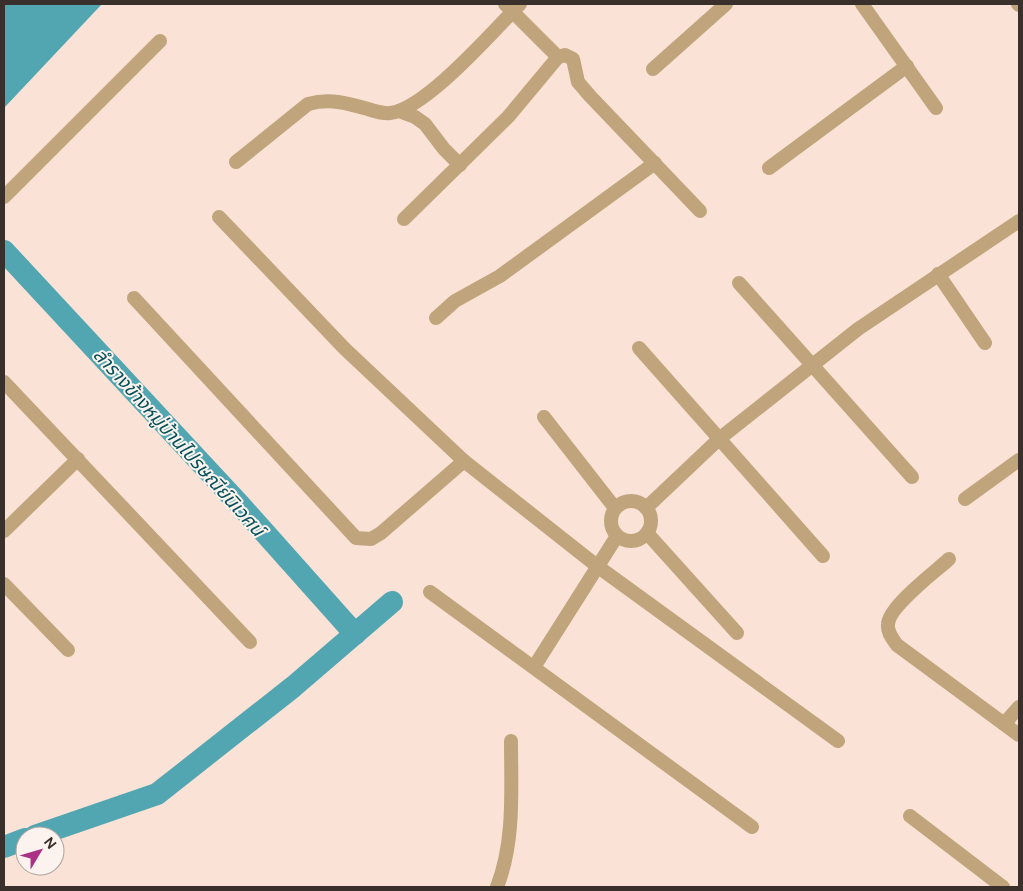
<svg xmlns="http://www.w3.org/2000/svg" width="1023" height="891" font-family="'DM Sans','Noto Sans Thai',sans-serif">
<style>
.water{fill:#52a6b1}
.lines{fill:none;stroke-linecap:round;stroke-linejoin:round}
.canal{stroke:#52a6b1;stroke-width:22}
.minor{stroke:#c0a47b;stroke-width:14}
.labels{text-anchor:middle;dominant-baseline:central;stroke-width:4;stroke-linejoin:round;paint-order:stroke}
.water-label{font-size:19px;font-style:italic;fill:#05535b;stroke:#fcf3ee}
</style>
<rect width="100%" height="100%" fill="#fae2d6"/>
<!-- water -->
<path class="water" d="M4 4H102L4 108Z"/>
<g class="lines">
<!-- canal -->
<g class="canal">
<path d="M4 251 240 505 355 634"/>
<path d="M35 836 157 794 293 687 392 602"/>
<path d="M4 847 25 839"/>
</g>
<!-- minor -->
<g class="minor">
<path d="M505 4 558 57 565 55 573 59 578 82 590 96 700 211"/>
<path d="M862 4 936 108"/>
<path d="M1018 4 1019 5"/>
<path d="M653 69 726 4"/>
<path d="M399 111 415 117 425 124 444 149 460 165"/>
<path d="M236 162 308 104C330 98 347 103 368 109 374 111 383 114 390 113 425 110 494 30 520 4"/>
<path d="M769 168 907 66"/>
<path d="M4 197 160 41"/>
<path d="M219 217 345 349 464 461 597 566 838 741"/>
<path d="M404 219 508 117 558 57"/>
<path d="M938 274 985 343"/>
<path d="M739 283 912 477"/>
<path d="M134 298 356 538 371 539 381 533 464 461"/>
<path d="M436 318 455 301 500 276 655 163"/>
<path d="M639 348 823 556"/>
<path d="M4 382 250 642"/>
<path d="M544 417 615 508"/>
<path d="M965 499 1019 460"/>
<circle cx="631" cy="521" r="20"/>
<path d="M646 508 719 439 858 329 1019 221"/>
<path d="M4 531 78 459"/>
<path d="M647 533 737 633"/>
<path d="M949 559C935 572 889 606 888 624 887 633 893 639 897 645L1019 735"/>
<path d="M4 584 68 650"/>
<path d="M430 592 752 827"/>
<path d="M534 667 617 536"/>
<path d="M1004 724 1019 707"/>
<path d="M910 816 1003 887"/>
<path d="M497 887C515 841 511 790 511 741"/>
</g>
</g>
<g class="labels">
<!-- water labels -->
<g class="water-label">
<text transform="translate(179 442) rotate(48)">ลำรางข้างหมู่บ้านไปรษณีย์นิเวศน์</text>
</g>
</g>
<!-- border -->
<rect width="1023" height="891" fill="none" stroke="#39302b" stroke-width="10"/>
<!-- north arrow -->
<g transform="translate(40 851) rotate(52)"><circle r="24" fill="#fcf3ee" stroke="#aea5a0"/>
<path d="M0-4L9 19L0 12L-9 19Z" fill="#aa3186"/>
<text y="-8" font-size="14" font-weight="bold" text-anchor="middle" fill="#39302b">N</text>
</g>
</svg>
